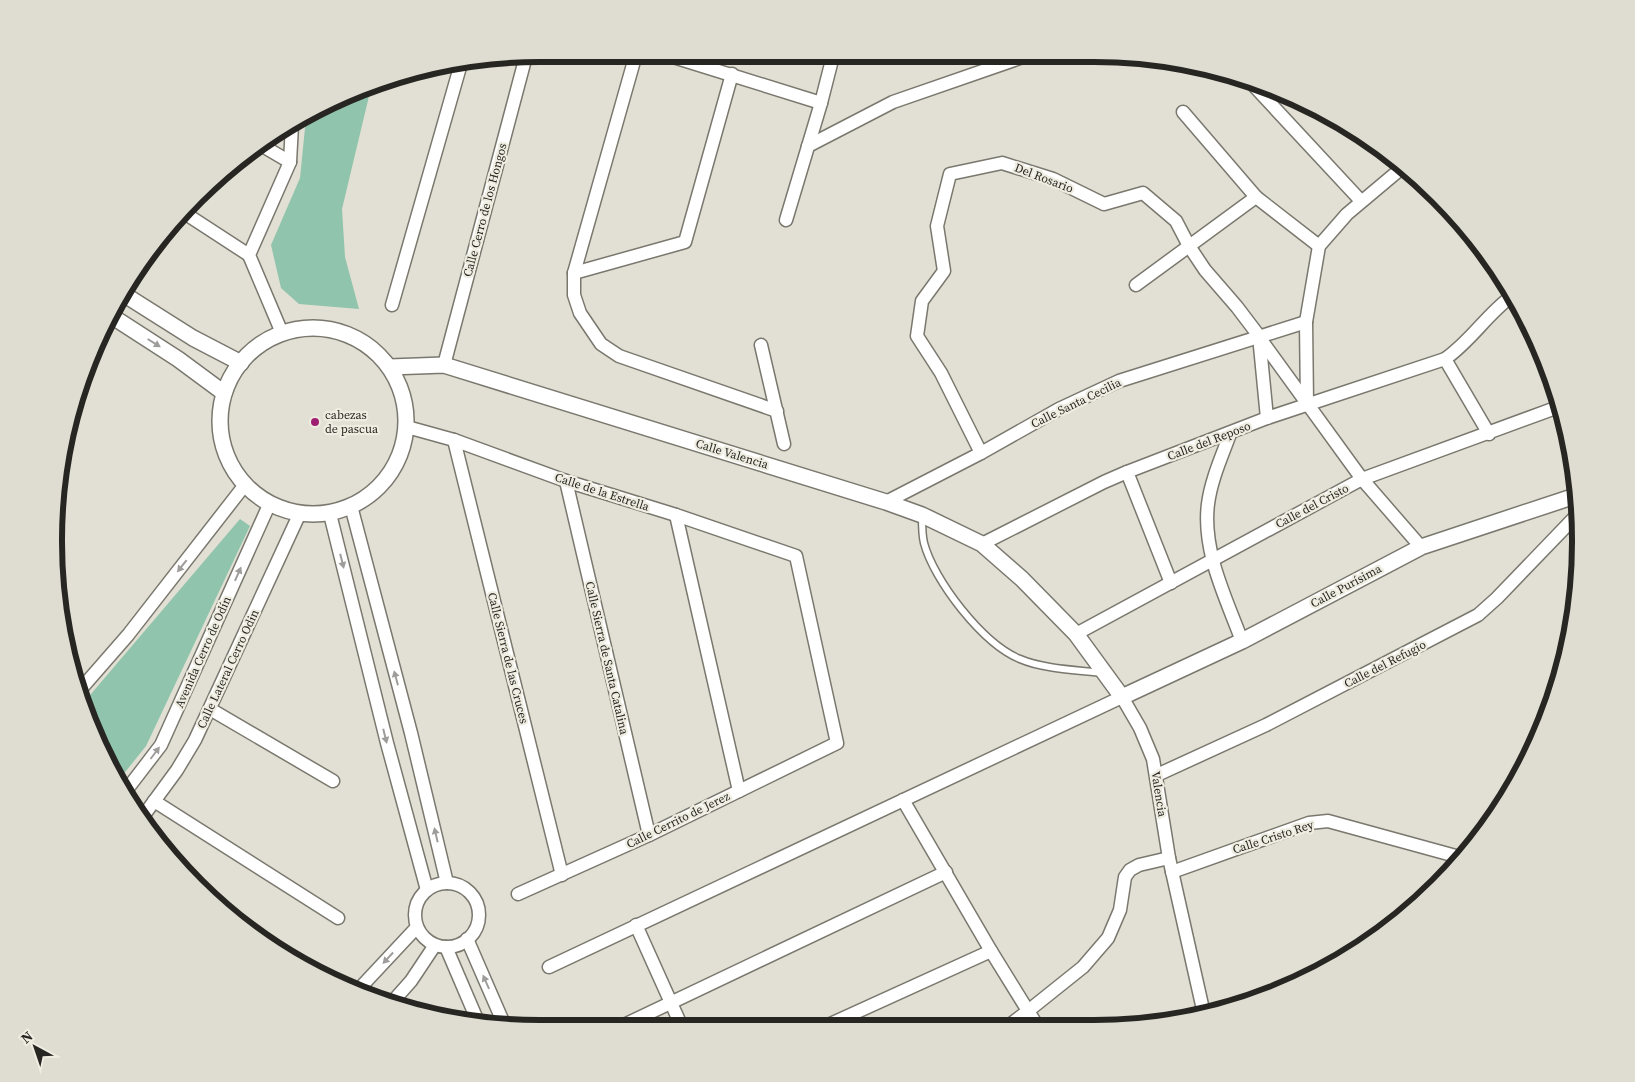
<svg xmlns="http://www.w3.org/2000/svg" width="1635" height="1082" font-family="'Source Serif 4',serif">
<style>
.green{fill:#90c4ac}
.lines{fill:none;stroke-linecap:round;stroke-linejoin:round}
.service-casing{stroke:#7a786e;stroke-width:9}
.minor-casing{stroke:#7a786e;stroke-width:15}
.tertiary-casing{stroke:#7a786e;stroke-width:18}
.service{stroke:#fff;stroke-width:6}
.minor{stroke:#fff;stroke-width:12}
.tertiary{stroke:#fff;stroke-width:15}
.oneway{fill:#9e9d9c}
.poi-dot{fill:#9e1f72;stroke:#efede1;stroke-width:2}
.labels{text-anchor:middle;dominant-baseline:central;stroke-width:4.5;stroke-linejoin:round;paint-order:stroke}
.street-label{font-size:12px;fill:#272622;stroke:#efede1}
.poi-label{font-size:12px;fill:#272622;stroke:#efede1;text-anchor:start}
.rim{fill:none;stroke:#272622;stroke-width:6}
</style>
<rect width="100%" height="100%" fill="#e2e0d4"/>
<!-- green -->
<g class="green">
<path d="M369 87 370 92 342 209 345 257 359 309 299 304 281 288 271 245 300 178 306 118Z"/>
<path d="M240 519 250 526 146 746 118 781 85 701Z"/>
</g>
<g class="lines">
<defs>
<path id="service" d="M922 516C922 525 922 535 924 543 934 581 983 644 1020 659 1043 669 1078 670 1103 673"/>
<g id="minor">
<path d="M636 54 574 273V295L580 313 601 344 619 356 777 411"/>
<path d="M667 55 821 103"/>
<path d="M1255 87 1361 201"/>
<path d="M1183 112 1256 197"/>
<path d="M261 145 290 162"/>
<path d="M808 146 893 102 1023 57"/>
<path d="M186 214 249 255"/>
<path d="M786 220 821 103 833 56"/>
<path d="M574 273 685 242 732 74"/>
<path d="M1136 285 1256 197 1319 246"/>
<path d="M392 305 460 67"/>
<path d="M282 333 249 255 290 162 292 125"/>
<path d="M1259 337 1362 479 1421 547"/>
<path d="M761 345 784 444"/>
<path d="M1445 359 1489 434"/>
<path d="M444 365 526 56"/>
<path d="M1307 404 1306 322 1319 246 1347 214 1403 167"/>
<path d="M407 427 454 440 566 481 676 515 796 556 837 743 649 835 518 894"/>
<path d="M1230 434C1222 456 1211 480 1208 504 1202 551 1226 598 1242 641"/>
<path d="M454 440 562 875"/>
<path d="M981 453 941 373 917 336 922 301 944 271 937 226 950 174 1002 163 1053 179 1104 204 1143 193 1176 221 1189 246 1205 270 1237 307 1259 336 1267 418"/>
<path d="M1127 472 1171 583"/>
<path d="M566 481 649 835"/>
<path d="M886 502 981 453 1059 409 1119 381 1306 322"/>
<path d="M351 506 411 733 447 883"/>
<path d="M330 514 387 743 427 890"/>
<path d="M676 515 739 791"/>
<path d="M982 544 1104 482 1127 472 1267 418 1445 359C1471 341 1487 314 1512 296"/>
<path d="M1076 634 1362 479 1561 406"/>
<path d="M80 690 128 635 244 486"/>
<path d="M210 709 333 781"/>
<path d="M1157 775 1266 725 1478 615 1497 598 1574 518 1580 507"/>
<path d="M125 792 161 745 269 505"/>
<path d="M903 800 991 951 1038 1027"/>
<path d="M154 801 338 918"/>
<path d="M144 815 177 770 195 740 299 515"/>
<path d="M1172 872 1309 823 1328 821 1463 858"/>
<circle cx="447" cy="915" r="32"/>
<path d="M636 925 681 1025"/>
<path d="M467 939 504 1024"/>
<path d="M446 947 479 1024"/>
<path d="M549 967 1122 697 1140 728 1153 759 1169 858 1204 1014"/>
<path d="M360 988 417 927"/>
<path d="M395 999 411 981 435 945"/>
<path d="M624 1025 946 872"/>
<path d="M826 1026 991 951"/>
<path d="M1007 1027 1028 1011 1083 967 1108 938 1120 910 1125 877 1130 870 1139 865 1169 858"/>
</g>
<g id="tertiary">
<path d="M125 295 193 338 241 363"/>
<path d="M113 317 178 359 224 393"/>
<circle cx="313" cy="421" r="93"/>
<path d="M390 367 444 365 886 502 922 515 982 544 1022 579 1076 634 1122 697 1242 641 1421 547 1578 495"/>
</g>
</defs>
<!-- service casing -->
<use href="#service" class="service-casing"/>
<!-- minor casing -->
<use href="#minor" class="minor-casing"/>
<!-- tertiary casing -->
<use href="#tertiary" class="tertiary-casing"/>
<!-- service -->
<use href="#service" class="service"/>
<!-- minor -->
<use href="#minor" class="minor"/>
<!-- tertiary -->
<use href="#tertiary" class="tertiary"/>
</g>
<!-- one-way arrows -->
<defs><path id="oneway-solid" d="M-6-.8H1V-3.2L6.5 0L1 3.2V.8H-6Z" transform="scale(1.25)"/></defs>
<g class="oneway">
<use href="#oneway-solid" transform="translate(154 343) rotate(32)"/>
<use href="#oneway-solid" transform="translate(342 561) rotate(76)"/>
<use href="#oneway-solid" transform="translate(182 566) rotate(128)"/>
<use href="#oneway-solid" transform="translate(238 574) rotate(-66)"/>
<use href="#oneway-solid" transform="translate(396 678) rotate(-105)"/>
<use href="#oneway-solid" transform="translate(385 736) rotate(76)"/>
<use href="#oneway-solid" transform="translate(155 753) rotate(-53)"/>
<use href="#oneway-solid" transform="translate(436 835) rotate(-103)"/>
<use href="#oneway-solid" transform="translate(388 958) rotate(133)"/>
<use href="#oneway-solid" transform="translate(486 982) rotate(-114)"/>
</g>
<!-- markers -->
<circle class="poi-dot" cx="315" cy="422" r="5"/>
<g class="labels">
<!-- street labels -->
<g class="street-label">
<text transform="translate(1044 178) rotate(21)">Del Rosario</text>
<text transform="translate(485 210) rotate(-75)">Calle Cerro de los Hongos</text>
<text transform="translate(1076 403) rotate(-26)">Calle Santa Cecilia</text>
<text transform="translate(1209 441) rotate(-21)">Calle del Reposo</text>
<text transform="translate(732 454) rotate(17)">Calle Valencia</text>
<text transform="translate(602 492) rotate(18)">Calle de la Estrella</text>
<text transform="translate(1312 506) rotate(-28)">Calle del Cristo</text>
<text transform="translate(1346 586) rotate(-28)">Calle Purísima</text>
<text transform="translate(203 652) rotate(-66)">Avenida Cerro de Odín</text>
<text transform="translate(508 658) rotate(76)">Calle Sierra de las Cruces</text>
<text transform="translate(607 658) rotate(77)">Calle Sierra de Santa Catalina</text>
<text transform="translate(1385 664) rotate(-27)">Calle del Refugio</text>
<text transform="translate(228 669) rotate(-65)">Calle Lateral Cerro Odin</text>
<text transform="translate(1159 794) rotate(81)">Valencia</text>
<text transform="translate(678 820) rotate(-26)">Calle Cerrito de Jerez</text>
<text transform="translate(1273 837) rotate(-18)">Calle Cristo Rey</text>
</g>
<!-- poi labels -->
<g class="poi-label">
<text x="325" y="415">cabezas<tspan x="325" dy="14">de pascua</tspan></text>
</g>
</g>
<!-- crop -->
<path d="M0 0H1635V1082H0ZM540 62H1094A478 478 0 0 1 1572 540V542A478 478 0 0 1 1094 1020H540A478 478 0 0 1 62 542V540A478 478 0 0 1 540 62Z" fill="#dfddd2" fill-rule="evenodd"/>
<path class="rim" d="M540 62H1094A478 478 0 0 1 1572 540V542A478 478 0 0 1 1094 1020H540A478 478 0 0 1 62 542V540A478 478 0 0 1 540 62Z"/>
<!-- north arrow -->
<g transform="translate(35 1047) rotate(320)" stroke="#efede1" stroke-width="4" paint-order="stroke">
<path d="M0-4L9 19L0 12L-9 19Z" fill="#272622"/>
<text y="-8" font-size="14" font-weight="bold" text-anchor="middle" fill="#272622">N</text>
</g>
</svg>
